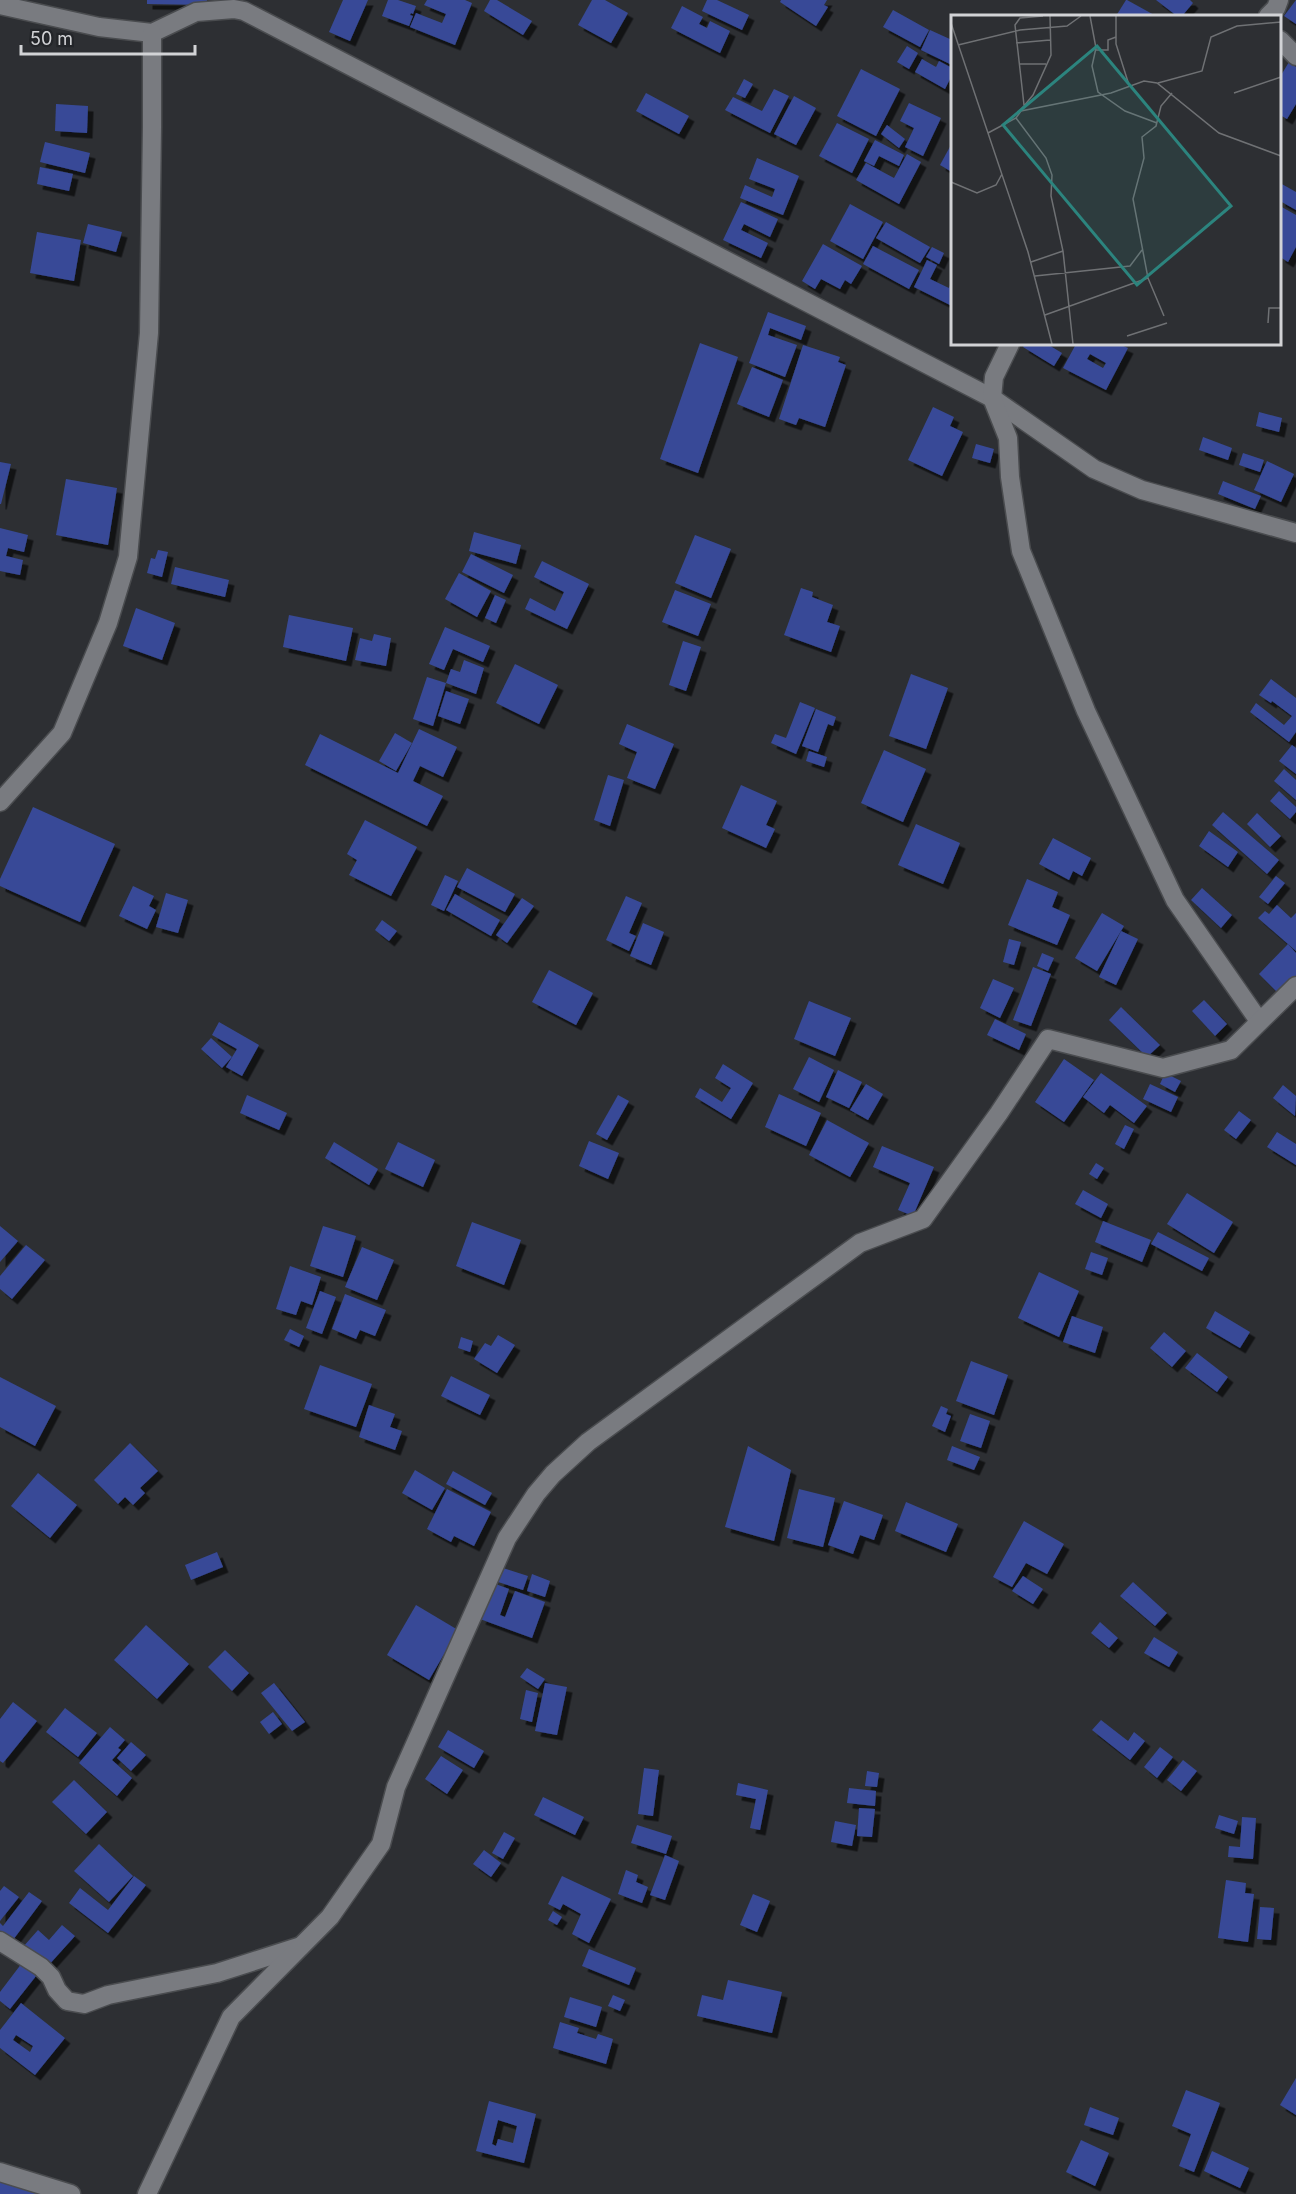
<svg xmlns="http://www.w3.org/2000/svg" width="1296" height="2194" font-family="Inter,sans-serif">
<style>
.building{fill:#374a97;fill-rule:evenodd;filter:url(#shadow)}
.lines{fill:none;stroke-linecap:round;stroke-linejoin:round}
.minor-casing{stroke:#4a4c4f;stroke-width:21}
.minor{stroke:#797b80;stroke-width:18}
.inset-road{fill:none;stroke:#6f7174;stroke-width:1.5}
.view{fill:#2c847e;fill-opacity:0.15;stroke:#2c847e;stroke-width:3}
.inset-edge{fill:none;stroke:#d2d3d6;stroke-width:3}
</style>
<defs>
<filter id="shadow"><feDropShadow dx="5.5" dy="5.5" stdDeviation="0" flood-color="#0009"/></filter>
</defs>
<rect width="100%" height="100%" fill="#2d2f33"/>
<!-- building -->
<g class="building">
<path d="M147 0H207V5L147 4Z"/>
<path d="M343 0H368L350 41 329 32Z"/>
<path d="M388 0H398L416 6 413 14 411 13 410 15 413 16 409 26 382 16Z"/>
<path d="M427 0H465L472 3 455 45 410 27 416 13 442 23 446 14 424 5Z"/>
<path d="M490 0H497L532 21 523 35 484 11Z"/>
<path d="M592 0H605L628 13 611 43 578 25Z"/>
<path d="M707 0H717L749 15 742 30 702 11Z"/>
<path d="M781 0H827L824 5 828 7 816 26 780 2Z"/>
<path d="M1126 0H1127L1156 16H1116Z"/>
<path d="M1156 0H1190L1193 3 1182 16H1177Z"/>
<path d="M1296 0V24L1284 16Z"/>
<path d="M682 6 703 17 699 24 707 28 710 21 730 31 720 53 671 28Z"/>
<path d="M893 10 929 30 920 47 883 27Z"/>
<path d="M930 30 952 40V65L921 50Z"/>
<path d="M907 46 918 53 909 69 897 62Z"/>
<path d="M922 59 936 67 939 61 952 68V75L945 89 915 72Z"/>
<path d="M1289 62 1296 67V104L1287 119 1280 115V77Z"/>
<path d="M861 69 900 89 876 136 837 116Z"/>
<path d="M744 79 753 84 745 98 736 94Z"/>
<path d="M774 89 789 96 770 133 725 110 733 97 762 111Z"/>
<path d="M646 93 689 116 679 134 636 111Z"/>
<path d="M794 96 816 108 796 145 774 134Z"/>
<path d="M909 103 941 118 923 156 905 147 914 128 900 121Z"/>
<path d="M56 104 88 106 87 133 55 131Z"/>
<path d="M837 123 869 139 852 173 819 156Z"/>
<path d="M887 125 905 139 899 148 881 134Z"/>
<path d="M875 140 904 155 899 166 879 156 874 166 864 161Z"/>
<path d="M45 142 90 153 85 173 40 162Z"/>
<path d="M952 143V172L940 165Z"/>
<path d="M907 154 921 162 899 204 856 180 866 163 894 178Z"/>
<path d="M757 158 799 176 783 215 740 198 745 185 772 197 775 189 749 179Z"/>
<path d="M40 167 73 174 69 191 37 184Z"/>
<path d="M1280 183 1296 192V210L1280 201Z"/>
<path d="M741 202 778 219 770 237 744 224 741 230 768 243 761 258 723 240Z"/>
<path d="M850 204 883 222 863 259 830 241Z"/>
<path d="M1280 206 1296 215V247L1288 262 1280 257Z"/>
<path d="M886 222 930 247 920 263 876 238Z"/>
<path d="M88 224 122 232 116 252 83 243Z"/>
<path d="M37 232 81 240 74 281 30 273Z"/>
<path d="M823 244 862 266 851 284 845 280 840 289 821 279 815 289 802 281Z"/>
<path d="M873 246 919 270 909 289 863 264Z"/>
<path d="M932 247 944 253 939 264 926 257Z"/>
<path d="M927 260 937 265 930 279 949 288 952 280V306L914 287Z"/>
<path d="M768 312 806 326 801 340 770 328 768 335 797 345 785 377 749 363Z"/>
<path d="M700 343 738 357 698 473 660 459Z"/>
<path d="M1025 344H1047L1062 353 1054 366 1023 347Z"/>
<path d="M1076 344H1119L1128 348 1106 390 1063 368ZM1090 354 1106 363 1103 368 1087 359Z"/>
<path d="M803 345 840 357 838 362 846 365 825 427 799 418 796 425 779 419Z"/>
<path d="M752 367 783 380 769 417 737 404Z"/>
<path d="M933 407 954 417 950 426 963 432 942 476 908 460Z"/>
<path d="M1259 412 1282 418 1279 432 1256 426Z"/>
<path d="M1203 437 1232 448 1228 460 1199 450Z"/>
<path d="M976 444 994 449 990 463 972 458Z"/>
<path d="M1243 453 1264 460 1260 472 1239 465Z"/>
<path d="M1267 461 1294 474 1281 502 1254 490Z"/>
<path d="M0 462 11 464 1 504H0Z"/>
<path d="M66 479 117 488 108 545 56 535Z"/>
<path d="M1223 481 1261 496 1255 509 1218 494Z"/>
<path d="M0 528 28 535 24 552 8 548 6 556 23 560 20 575 0 571Z"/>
<path d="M474 532 521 545 516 564 469 551Z"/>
<path d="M695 535 731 549 711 598 675 583Z"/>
<path d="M158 550 168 552 162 577 147 573 151 558 155 559Z"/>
<path d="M471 554 513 575 504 593 462 572Z"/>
<path d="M542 561 589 584 567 629 525 609 530 598 555 611 564 592 534 577Z"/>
<path d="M175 567 229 580 225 597 171 584Z"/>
<path d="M459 573 491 591 477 617 445 599Z"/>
<path d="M801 588 813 592 812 597 833 605 827 622 840 626 831 652 784 635Z"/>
<path d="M675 590 711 604 698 636 662 622Z"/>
<path d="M495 595 506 600 496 623 485 618Z"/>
<path d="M136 608 175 623 162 660 123 646Z"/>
<path d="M289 615 353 628 346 661 283 647Z"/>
<path d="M445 627 490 646 483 662 453 649 444 670 429 664Z"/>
<path d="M374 634 391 638 386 666 355 660 360 638 372 641Z"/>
<path d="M683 641 701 647 686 691 669 685Z"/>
<path d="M464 660 484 668 476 694 446 683 451 669 460 672Z"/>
<path d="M515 664 558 685 539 724 496 703Z"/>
<path d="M911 674 948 688 926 749 889 736Z"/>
<path d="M427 677 446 683 433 726 413 719Z"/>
<path d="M1271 679 1296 698V732L1289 742 1250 712 1256 703 1284 725 1292 716 1272 701 1271 703 1259 695Z"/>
<path d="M446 691 469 699 460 724 438 716Z"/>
<path d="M800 702 815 708 796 754 771 743 775 734 786 738Z"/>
<path d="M816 709 836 717 833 726 828 724 818 752 802 746Z"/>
<path d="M627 724 674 744 655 789 627 778 637 752 619 744Z"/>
<path d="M419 729 457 747 443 777 420 766 413 781 443 796 427 826 305 765 320 734 398 773Z"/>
<path d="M395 733 412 743 396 771 379 761Z"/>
<path d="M1292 745 1296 748V774L1279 761Z"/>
<path d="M884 750 926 769 903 822 861 803Z"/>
<path d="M809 751 827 757 824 767 806 761Z"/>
<path d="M1284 769 1296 780V800L1274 781Z"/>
<path d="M608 775 624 780 610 826 594 820Z"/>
<path d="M741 785 777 801 766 825 775 829 766 848 722 828Z"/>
<path d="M1279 791 1296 807V812L1290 819 1270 801Z"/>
<path d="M33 807 115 844 80 922 0 886V879Z"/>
<path d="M1223 812 1279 860 1267 874 1212 825Z"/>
<path d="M1257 813 1281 836 1270 847 1247 824Z"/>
<path d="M365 820 417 847 391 896 349 875 357 860 347 854Z"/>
<path d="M916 824 960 843 943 884 898 865Z"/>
<path d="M1209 831 1238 852 1228 867 1199 846Z"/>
<path d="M1053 838 1091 858 1082 876 1073 871 1069 880 1039 864Z"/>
<path d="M467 868 515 894 505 912 457 887Z"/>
<path d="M445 875 458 881 444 911 431 905Z"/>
<path d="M1276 876 1285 883 1268 904 1259 897Z"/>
<path d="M1027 879 1058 892 1052 907 1070 915 1057 945 1008 925Z"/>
<path d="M133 886 154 896 149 906 156 910 147 929 119 916Z"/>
<path d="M1202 888 1232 915 1221 928 1191 900Z"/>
<path d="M166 893 188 900 178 933 156 927Z"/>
<path d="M455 894 500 920 491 936 446 910Z"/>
<path d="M626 896 642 903 629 933 636 936 629 951 606 940Z"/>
<path d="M522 898 534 906 507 943 496 935Z"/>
<path d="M1277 905 1291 918 1296 913V951L1258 918 1265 911 1269 914Z"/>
<path d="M1102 913 1124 926 1097 971 1075 958Z"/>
<path d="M382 920 397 931 389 941 375 930Z"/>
<path d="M643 923 664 932 651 965 630 956Z"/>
<path d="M1121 931 1138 939 1116 985 1099 977Z"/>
<path d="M1009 939 1021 942 1014 965 1003 962Z"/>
<path d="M1288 944 1296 953V980L1280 995 1259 974Z"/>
<path d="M1042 953 1054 958 1048 971 1037 966Z"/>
<path d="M1033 967 1051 974 1031 1026 1013 1020Z"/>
<path d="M549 970 593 993 576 1025 532 1002Z"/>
<path d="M993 979 1014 988 1000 1018 980 1008Z"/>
<path d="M1204 1000 1227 1024 1215 1036 1192 1011Z"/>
<path d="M809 1001 851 1018 835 1056 794 1039Z"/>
<path d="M1121 1007 1160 1045 1147 1057 1109 1020Z"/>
<path d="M995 1019 1026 1034 1019 1050 987 1035Z"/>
<path d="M219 1022 259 1045 242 1076 226 1067 237 1049 212 1035Z"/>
<path d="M211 1038 232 1057 222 1068 201 1049Z"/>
<path d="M809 1057 834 1070 819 1102 793 1089Z"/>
<path d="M1064 1059 1094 1080 1064 1122 1035 1102Z"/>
<path d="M723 1064 753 1083 731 1119 695 1097 700 1088 722 1102 731 1088 715 1078Z"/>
<path d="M838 1070 862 1082 849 1108 826 1097Z"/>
<path d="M1101 1073 1147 1106 1134 1123 1110 1105 1104 1113 1083 1097Z"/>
<path d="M1165 1073 1181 1081 1175 1092 1160 1084Z"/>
<path d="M866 1084 883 1094 868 1120 850 1110Z"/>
<path d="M1150 1084 1178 1097 1171 1112 1143 1099Z"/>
<path d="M1283 1085 1296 1096 1295 1116 1273 1098Z"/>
<path d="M779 1094 821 1113 806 1146 765 1127Z"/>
<path d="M247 1095 287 1113 279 1130 240 1113Z"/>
<path d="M618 1095 629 1101 607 1140 596 1134Z"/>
<path d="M1239 1111 1251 1120 1236 1139 1224 1130Z"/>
<path d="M827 1120 869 1143 850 1177 809 1155Z"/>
<path d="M1125 1125 1134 1129 1124 1149 1115 1144Z"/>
<path d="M1277 1132 1296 1144V1165L1267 1147Z"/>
<path d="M589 1141 619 1153 608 1179 579 1166Z"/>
<path d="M334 1142 378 1169 369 1185 325 1158Z"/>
<path d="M398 1142 435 1160 423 1187 385 1169Z"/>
<path d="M882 1146 934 1167 913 1216 898 1210 910 1183 873 1167Z"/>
<path d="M1096 1163 1104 1168 1097 1179 1089 1174Z"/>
<path d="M1083 1190 1108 1204 1101 1218 1075 1204Z"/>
<path d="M1187 1193 1233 1222 1214 1253 1167 1224Z"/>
<path d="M1103 1221 1151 1240 1142 1262 1095 1242Z"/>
<path d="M472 1222 521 1240 504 1285 456 1266Z"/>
<path d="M0 1226 18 1241 0 1262Z"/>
<path d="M323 1226 356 1236 343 1277 310 1266Z"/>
<path d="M1158 1232 1209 1258 1202 1271 1151 1244Z"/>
<path d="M26 1245 45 1260 12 1299 0 1289V1276Z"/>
<path d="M362 1247 394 1260 377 1300 345 1287Z"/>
<path d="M1091 1252 1108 1258 1102 1275 1085 1269Z"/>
<path d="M290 1266 321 1277 312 1305 301 1301 296 1315 276 1309Z"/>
<path d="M1039 1272 1079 1291 1059 1337 1018 1318Z"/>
<path d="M320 1291 336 1297 322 1334 306 1328Z"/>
<path d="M345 1294 386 1310 375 1336 360 1330 356 1339 332 1329Z"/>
<path d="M1215 1311 1250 1332 1240 1348 1206 1328Z"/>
<path d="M1072 1316 1103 1327 1095 1353 1063 1342Z"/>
<path d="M290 1329 304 1336 299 1347 284 1340Z"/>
<path d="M1164 1332 1186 1351 1172 1367 1150 1348Z"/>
<path d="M498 1335 515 1345 497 1373 474 1359 485 1343 491 1346Z"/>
<path d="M461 1337 473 1341 470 1352 458 1348Z"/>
<path d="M1197 1353 1228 1377 1217 1392 1185 1368Z"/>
<path d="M971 1361 1008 1375 994 1415 956 1401Z"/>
<path d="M320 1365 372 1384 356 1427 304 1409Z"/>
<path d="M451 1376 490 1395 480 1415 441 1396Z"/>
<path d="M0 1377 56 1406 35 1446 0 1427Z"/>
<path d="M369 1405 395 1414 390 1427 402 1431 395 1450 359 1437Z"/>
<path d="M941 1406 948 1409 946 1414 951 1416 945 1432 932 1426Z"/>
<path d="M970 1414 990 1421 981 1448 960 1441Z"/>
<path d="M130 1443 158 1471 140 1488 145 1493 133 1505 125 1497 118 1504 94 1480Z"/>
<path d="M748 1446 791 1470 774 1541 725 1527Z"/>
<path d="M952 1446 980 1457 974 1470 947 1460Z"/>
<path d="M415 1470 445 1488 432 1510 402 1493Z"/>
<path d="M453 1471 492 1493 485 1505 446 1484Z"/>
<path d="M38 1473 77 1505 50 1538 11 1506Z"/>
<path d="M447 1489 491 1512 474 1546 454 1536 451 1542 427 1529Z"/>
<path d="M799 1489 835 1498 823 1547 787 1538Z"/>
<path d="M844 1501 883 1515 874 1540 860 1535 853 1554 828 1545Z"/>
<path d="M906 1502 958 1524 946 1552 895 1531Z"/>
<path d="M1024 1521 1064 1544 1047 1574 1026 1563 1012 1587 993 1577Z"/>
<path d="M217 1552 223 1567 191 1580 185 1565Z"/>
<path d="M503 1568 528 1576 523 1590 498 1582Z"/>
<path d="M532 1574 550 1581 545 1597 527 1591Z"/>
<path d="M1023 1576 1043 1589 1033 1604 1012 1591Z"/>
<path d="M1133 1582 1167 1613 1155 1626 1120 1596Z"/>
<path d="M493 1583 509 1589 500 1615 505 1617 515 1591 545 1602 532 1638 480 1619Z"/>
<path d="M416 1605 458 1630 429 1680 387 1655Z"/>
<path d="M1100 1622 1118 1638 1109 1648 1091 1633Z"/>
<path d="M146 1625 189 1664 157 1699 114 1660Z"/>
<path d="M1154 1637 1178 1652 1169 1667 1144 1653Z"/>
<path d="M225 1650 249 1673 232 1691 208 1667Z"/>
<path d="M527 1668 545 1679 538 1689 520 1677Z"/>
<path d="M274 1683 305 1722 292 1731 261 1693Z"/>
<path d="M545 1683 567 1687 557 1735 535 1731Z"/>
<path d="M526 1690 538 1693 532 1722 520 1719Z"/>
<path d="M13 1702 37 1721 3 1763 0 1761V1719Z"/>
<path d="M65 1708 97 1733 78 1757 46 1732Z"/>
<path d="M273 1712 282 1724 269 1734 260 1722Z"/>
<path d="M1101 1720 1128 1741 1134 1732 1145 1741 1130 1760 1092 1730Z"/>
<path d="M110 1727 125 1740 118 1748 121 1750 112 1760 132 1778 117 1796 79 1763Z"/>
<path d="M448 1730 484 1751 474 1768 438 1747Z"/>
<path d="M131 1742 146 1755 131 1771 117 1758Z"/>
<path d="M1160 1747 1173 1757 1157 1778 1144 1767Z"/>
<path d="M441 1756 463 1770 447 1794 425 1779Z"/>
<path d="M1183 1760 1197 1771 1181 1791 1167 1780Z"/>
<path d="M644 1768 659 1770 653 1816 638 1814Z"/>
<path d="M867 1771 879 1773 877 1787 865 1786Z"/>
<path d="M74 1780 107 1812 86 1834 52 1802Z"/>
<path d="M738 1783 768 1790 760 1830 750 1828 756 1799 736 1795Z"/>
<path d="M849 1788 876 1791 875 1806 847 1803Z"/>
<path d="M543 1797 584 1817 575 1835 534 1815Z"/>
<path d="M859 1808 875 1809 872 1837 857 1836Z"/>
<path d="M1219 1815 1238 1821 1234 1834 1215 1828Z"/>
<path d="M1242 1817 1256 1818 1253 1859 1228 1857 1229 1846 1240 1847Z"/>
<path d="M835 1821 856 1825 852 1846 831 1842Z"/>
<path d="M637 1825 672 1836 666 1854 631 1843Z"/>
<path d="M504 1832 515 1838 503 1859 492 1853Z"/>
<path d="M99 1844 133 1876 109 1902 74 1871Z"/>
<path d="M484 1850 501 1863 491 1877 473 1864Z"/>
<path d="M665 1855 679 1861 665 1900 650 1895Z"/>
<path d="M626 1870 638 1875 636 1882 648 1887 642 1903 618 1894Z"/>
<path d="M134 1876 146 1885 108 1933 69 1903 80 1888 108 1910Z"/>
<path d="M562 1876 611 1899 589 1943 572 1934 581 1914 563 1904 560 1910 548 1904Z"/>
<path d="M1226 1880 1246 1883 1245 1893 1254 1894 1248 1942 1218 1938Z"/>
<path d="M4 1886 19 1897 0 1921V1891Z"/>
<path d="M29 1892 42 1901 10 1944 0 1936V1923L3 1926Z"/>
<path d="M753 1894 770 1901 757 1932 740 1925Z"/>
<path d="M1260 1907 1274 1908 1271 1940 1257 1939Z"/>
<path d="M553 1911 562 1917 557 1925 548 1920Z"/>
<path d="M62 1925 75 1936 47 1967 23 1947 38 1930 49 1940Z"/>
<path d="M589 1949 636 1968 629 1985 582 1966Z"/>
<path d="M25 1959 40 1971 10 2009 0 2001V1992Z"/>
<path d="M728 1980 782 1992 772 2033 697 2016 702 1995 723 2000Z"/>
<path d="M613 1995 625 2000 620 2011 608 2006Z"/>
<path d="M570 1997 602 2007 596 2027 564 2017Z"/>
<path d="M21 2003 65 2038 35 2075 0 2048V2030ZM16 2035 33 2046 30 2052 13 2040Z"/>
<path d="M560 2022 579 2028 577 2033 596 2039 598 2034 613 2039 606 2064 553 2048Z"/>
<path d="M1296 2078V2115L1280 2105Z"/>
<path d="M1186 2090 1220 2103 1194 2172 1179 2166 1191 2134 1172 2126Z"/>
<path d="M489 2101 536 2114 524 2163 476 2151ZM498 2120 517 2126 513 2143 498 2139 496 2146 492 2144Z"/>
<path d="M1090 2107 1119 2118 1113 2135 1084 2125Z"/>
<path d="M1081 2140 1109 2153 1095 2186 1066 2172Z"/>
<path d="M1212 2151 1249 2168 1240 2188 1204 2171Z"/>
<path d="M0 2182 36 2193V2194H0Z"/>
</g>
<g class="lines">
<defs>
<g id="minor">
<path d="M0 5 99 27 152 33 196 12 234 9 244 11 992 398 1094 469 1142 490 1296 533"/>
<path d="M1268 16 1276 8 1279 0"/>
<path d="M1280 40 1296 56"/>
<path d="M1010 344 994 377 992 398 1008 438 1010 477 1021 551 1086 711 1175 900 1259 1021"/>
<path d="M0 802 62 733 108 623 128 557 149 333 152 127V33"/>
<path d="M0 1941 41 1967 51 1977 57 1990 67 2001 84 2004 108 1995 217 1973 301 1946"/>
<path d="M0 2172 71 2194"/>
<path d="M147 2194 231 2017 330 1917 381 1844 396 1787 507 1538 536 1494 553 1474 588 1442 860 1243 923 1219 999 1113 1048 1039 1163 1068 1231 1050 1296 986"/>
</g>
</defs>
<!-- minor casing -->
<use href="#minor" class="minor-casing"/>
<!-- minor -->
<use href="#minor" class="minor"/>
</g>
<!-- overview -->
<g transform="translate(951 15)">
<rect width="330" height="330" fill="#2d2f33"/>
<path class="inset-road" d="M139 1 145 33 141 51 147 77 174 96 206 108M165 1V29L178 70M0 8 77 237 101 329M65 28 99 25M7 30 69 15 116 11 130 1M145 35H157V25L165 22M69 49H95M207 68 251 56 260 22 286 11 330 7M283 78 330 62M73 90 64 10 69 3 92 1M68 97 82 80 100 40 99 1M65 103 95 143 101 160 100 181 112 236 122 329M37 118 65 103 70 96 160 78 193 66 206 68 268 118 330 141M0 167 26 178 45 170 51 159M80 247 112 236M84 261 179 251 191 235M197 263 213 301M94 300 197 263 182 184 193 143 191 122 205 111 210 91 221 78M317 308 318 293H330M176 321 216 308"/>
<path class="view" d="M146 31 280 191 186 270 52 110Z"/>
<rect width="330" height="330" class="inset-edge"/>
</g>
<!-- scale -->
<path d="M21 45v9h174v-9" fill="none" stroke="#d2d3d6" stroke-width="3"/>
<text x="30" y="45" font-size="18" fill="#d2d3d6" stroke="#232529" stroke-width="4.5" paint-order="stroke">50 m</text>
</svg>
